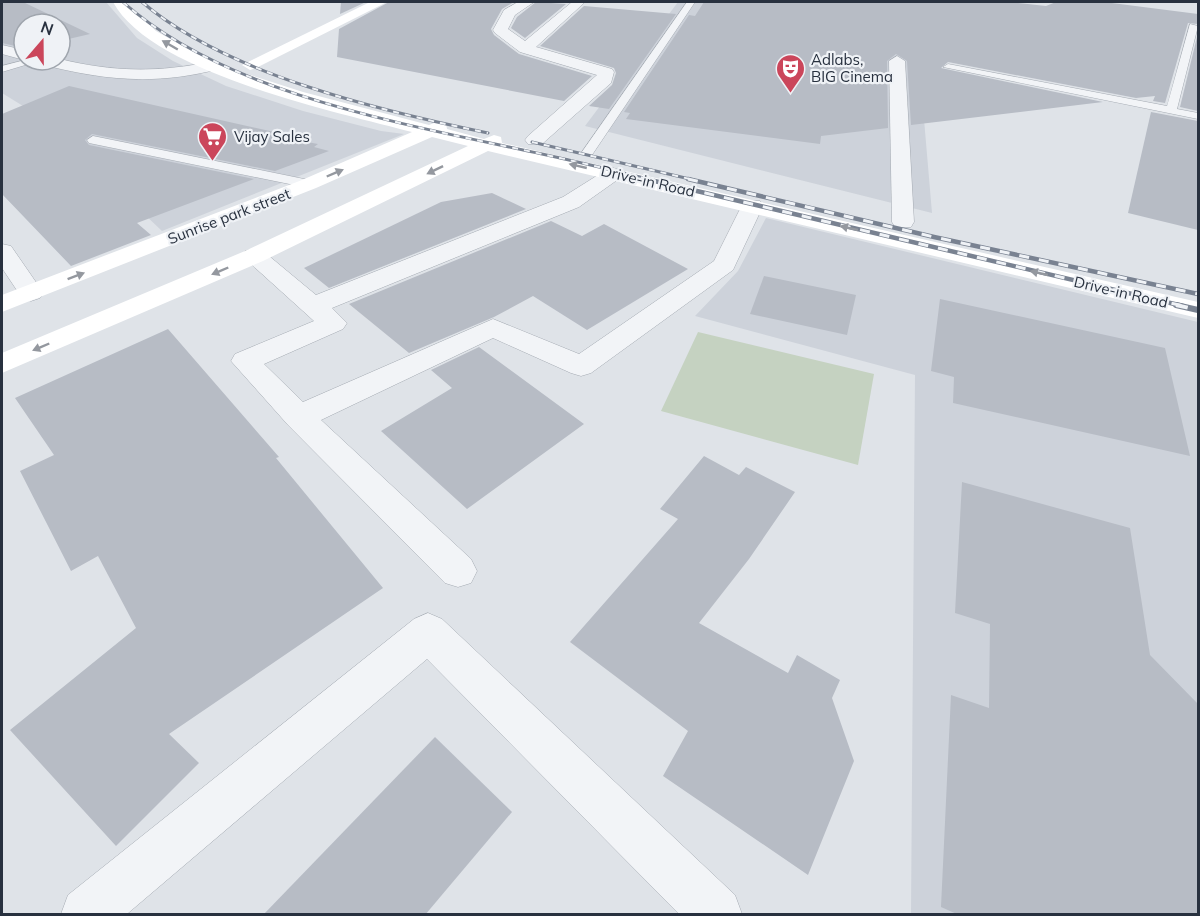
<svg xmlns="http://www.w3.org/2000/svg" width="1200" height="916" font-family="Mulish,sans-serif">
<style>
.built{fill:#cdd2da;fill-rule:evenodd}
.green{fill:#c5d2c1}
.building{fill:#b7bcc5}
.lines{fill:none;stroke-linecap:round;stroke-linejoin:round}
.lane-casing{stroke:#a4aab2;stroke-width:1}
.street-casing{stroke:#a4aab2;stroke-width:1}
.lane{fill:#f2f4f7;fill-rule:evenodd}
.street{fill:#f2f4f7;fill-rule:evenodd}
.secondary{fill:#fff;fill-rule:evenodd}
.rail-far2-casing{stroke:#798291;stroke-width:3}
.rail-far1-casing{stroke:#798291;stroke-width:4.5}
.rail-casing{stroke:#798291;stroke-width:6}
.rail-far2{stroke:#eff2f6;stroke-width:2;stroke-dasharray:6;stroke-linecap:butt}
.rail-far1{stroke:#eff2f6;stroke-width:3;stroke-dasharray:10;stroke-linecap:butt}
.rail{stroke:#eff2f6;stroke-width:4;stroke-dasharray:12;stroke-linecap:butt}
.oneway{fill:#94989f}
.labels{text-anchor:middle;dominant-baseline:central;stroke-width:4.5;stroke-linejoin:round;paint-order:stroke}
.far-poi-label{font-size:15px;fill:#28313f;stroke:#eff2f6;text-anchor:start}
.far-street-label{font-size:15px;fill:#28313f;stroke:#eff2f6}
</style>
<rect width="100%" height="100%" fill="#dfe3e8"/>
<!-- built -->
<g class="built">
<path d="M2 2H106L137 38 173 61 226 86 303 111 381 131 404 134 162 231 44 119 2 93ZM24 24H60V60H24Z"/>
<path d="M678 2H914L932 213 585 126Z"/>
<path d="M766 218 1198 322V914H911L915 375 695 316 738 271Z"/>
</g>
<!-- green -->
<path class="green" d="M698 332 874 374 858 465 661 411Z"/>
<!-- building -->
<g class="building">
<path d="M2 2H23L90 34 60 41V24H24V48L2 43Z"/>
<path d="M341 2H366L340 14Z"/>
<path d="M389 2H514L502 9 491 29 494 35 519 54 592 76 564 101 337 57 339 29Z"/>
<path d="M536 2 566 4 525 38 511 28 517 17Z"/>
<path d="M704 2H1008L1046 6 1056 2H1104L1198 14V24L1188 23 1165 103 1153 101 1155 96 1136 98 948 62 941 68 1103 102 911 125 907 61 896 54 887 61 888 128 821 136 820 144 626 119 630 113 624 112 689 15 695 16Z"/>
<path d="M584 6 676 14 609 109 589 106 612 85 616 73 614 68 540 46Z"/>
<path d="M1198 33V111L1180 107Z"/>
<path d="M69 86 310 140 307 142 318 144 314 147 329 151 275 171 92 134 85 140 89 145 254 179 137 223 151 235 71 266 2 194V114Z"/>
<path d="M1151 112 1198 121V230L1128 213Z"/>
<path d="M492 193 526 209 329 288 304 268 441 202Z"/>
<path d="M551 221 582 236 604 224 688 269 587 330 533 296 494 317 409 353 349 304Z"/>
<path d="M764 276 856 295 847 335 750 314Z"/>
<path d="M940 299 1165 348 1190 456 953 403 954 377 931 371Z"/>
<path d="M168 329 279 457 276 458 383 588 169 734 199 763 116 846 10 730 136 628 98 556 71 571 20 471 54 455 15 398Z"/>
<path d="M479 347 584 424 467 509 381 431 452 388 431 370Z"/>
<path d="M704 456 739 475 746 467 795 492 749 559 699 623 788 673 797 655 840 680 832 698 854 761 808 875 663 776 688 731 570 642 678 519 660 509Z"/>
<path d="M962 482 1130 528 1150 655 1198 704V915H959L941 907 951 695 989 708 990 624 955 613Z"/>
<path d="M435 737 512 812 425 915H263Z"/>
</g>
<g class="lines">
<defs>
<g id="lane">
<path d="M687 2H695L592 155H584L582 152Z"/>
<path d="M1190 24 1198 26 1177 109 1198 113V119L943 67 948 64 1167 106Z"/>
<path d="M25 60H42L2 72V66Z"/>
<path d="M93 136 309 180 316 184 309 188 89 143 87 140Z"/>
</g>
<g id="street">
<path d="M518 2H534L515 15 508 29 525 41 572 2H585L536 47 612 69 614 72 611 83 542 144H528L525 140 528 136 597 75 520 52 495 33 493 30 504 10Z"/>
<path d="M2 45 24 50V60L2 54Z"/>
<path d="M897 56 905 61 914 222 911 227H895L892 222 889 61Z"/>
<path d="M60 59C112 72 160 73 213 61L221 66 219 69C153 86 102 80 36 63L34 60Z"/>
<path d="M613 168 620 170 623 174 620 178 579 207 332 308 347 323 343 329 264 364 303 402 493 319 579 354 714 261 744 201H760L763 206 733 270 591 373 581 376 571 373 493 338 321 420 471 559 477 571 471 583 458 587 445 583 288 425 231 361 235 354 314 321 242 256 245 251 254 249 263 251 316 295 563 197 606 170Z"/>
<path d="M2 244 11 246 40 288 44 293 40 298 31 301 22 298 2 268Z"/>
<path d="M428 613 442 619 735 895 742 914H679L427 659 127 914H61L68 895 414 619Z"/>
</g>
</defs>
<!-- lane casing -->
<use href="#lane" class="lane-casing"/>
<!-- street casing -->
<use href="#street" class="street-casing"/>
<!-- lane -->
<use href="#lane" class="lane"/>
<!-- street -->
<use href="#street" class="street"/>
<!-- secondary -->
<g class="secondary">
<path d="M113 2H126L156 31 195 53 235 70 303 92 429 125 439 121 446 123 447 129 484 139 494 135 501 137 502 143 1198 302V318L488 151 263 261 2 373V353L245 251 468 146 432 137 316 188 2 312V295L302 180 412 132C337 112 151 73 113 2Z"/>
<path d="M370 2H387L256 68 250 70 242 65Z"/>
</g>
<defs>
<g id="rail-far2">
<path d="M123 2C227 95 409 125 542 154 579 162 616 171 652 180"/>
<path d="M142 2C226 74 381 111 488 133"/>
<path d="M532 142 694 180"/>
</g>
<g id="rail-far1">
<path d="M646 179 1183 306"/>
<path d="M688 179 934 237 1198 294"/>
</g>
<path id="rail" d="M1176 305 1198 310"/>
</defs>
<!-- rail-far2 casing -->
<use href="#rail-far2" class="rail-far2-casing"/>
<!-- rail-far1 casing -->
<use href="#rail-far1" class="rail-far1-casing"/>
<!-- rail casing -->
<use href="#rail" class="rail-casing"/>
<!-- rail-far2 -->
<use href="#rail-far2" class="rail-far2"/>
<!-- rail-far1 -->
<use href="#rail-far1" class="rail-far1"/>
<!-- rail -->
<use href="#rail" class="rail"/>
</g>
<!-- one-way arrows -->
<defs><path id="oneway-solid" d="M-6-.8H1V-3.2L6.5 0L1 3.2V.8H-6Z" transform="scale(1.5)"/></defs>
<g class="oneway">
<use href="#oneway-solid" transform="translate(170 45) rotate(-150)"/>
<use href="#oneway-solid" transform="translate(578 166) rotate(-167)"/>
<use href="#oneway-solid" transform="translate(435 170) rotate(154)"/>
<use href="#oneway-solid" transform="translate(335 173) rotate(-23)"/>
<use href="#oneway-solid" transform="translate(849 228) rotate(-167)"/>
<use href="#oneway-solid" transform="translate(220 271) rotate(157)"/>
<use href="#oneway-solid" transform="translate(1039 273) rotate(-167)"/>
<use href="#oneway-solid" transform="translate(76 276) rotate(-21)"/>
<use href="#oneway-solid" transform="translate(41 347) rotate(157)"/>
</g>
<!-- icons -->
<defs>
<symbol id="theatre-pin" viewBox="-11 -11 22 30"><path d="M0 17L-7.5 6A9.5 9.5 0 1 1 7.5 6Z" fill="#cb465b" stroke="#eff2f6"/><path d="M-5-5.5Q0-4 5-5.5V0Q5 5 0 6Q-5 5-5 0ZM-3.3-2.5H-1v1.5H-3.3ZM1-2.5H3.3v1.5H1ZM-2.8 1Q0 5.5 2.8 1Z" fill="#fff"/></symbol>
<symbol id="supermarket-pin" viewBox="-11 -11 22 30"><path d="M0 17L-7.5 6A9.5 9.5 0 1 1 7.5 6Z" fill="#cb465b" stroke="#eff2f6"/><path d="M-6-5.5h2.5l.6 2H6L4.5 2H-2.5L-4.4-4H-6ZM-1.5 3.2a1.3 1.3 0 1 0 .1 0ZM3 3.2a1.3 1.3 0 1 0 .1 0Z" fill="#fff"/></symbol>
</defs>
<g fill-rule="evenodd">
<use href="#theatre-pin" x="774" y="52" width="33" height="45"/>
<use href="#supermarket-pin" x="196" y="120" width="33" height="45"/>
</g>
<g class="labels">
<!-- far-poi labels -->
<g class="far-poi-label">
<text x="811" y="59">Adlabs,<tspan x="811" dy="17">BIG Cinema</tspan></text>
<text x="234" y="136">Vijay Sales</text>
</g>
<!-- far-street labels -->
<g class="far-street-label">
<text transform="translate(648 181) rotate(13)">Drive-in Road</text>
<text transform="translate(229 216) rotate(-21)">Sunrise park street</text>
<text transform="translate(1121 292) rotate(13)">Drive-in Road</text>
</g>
</g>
<!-- border -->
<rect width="1200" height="916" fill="none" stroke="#28313f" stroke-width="6"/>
<!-- north arrow -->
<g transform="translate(42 42) rotate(20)"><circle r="28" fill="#eff2f6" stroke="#9fa5ad" stroke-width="1.5"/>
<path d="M0-4.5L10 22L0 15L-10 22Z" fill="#cb465b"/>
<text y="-9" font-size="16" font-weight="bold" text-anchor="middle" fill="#28313f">N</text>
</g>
</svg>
